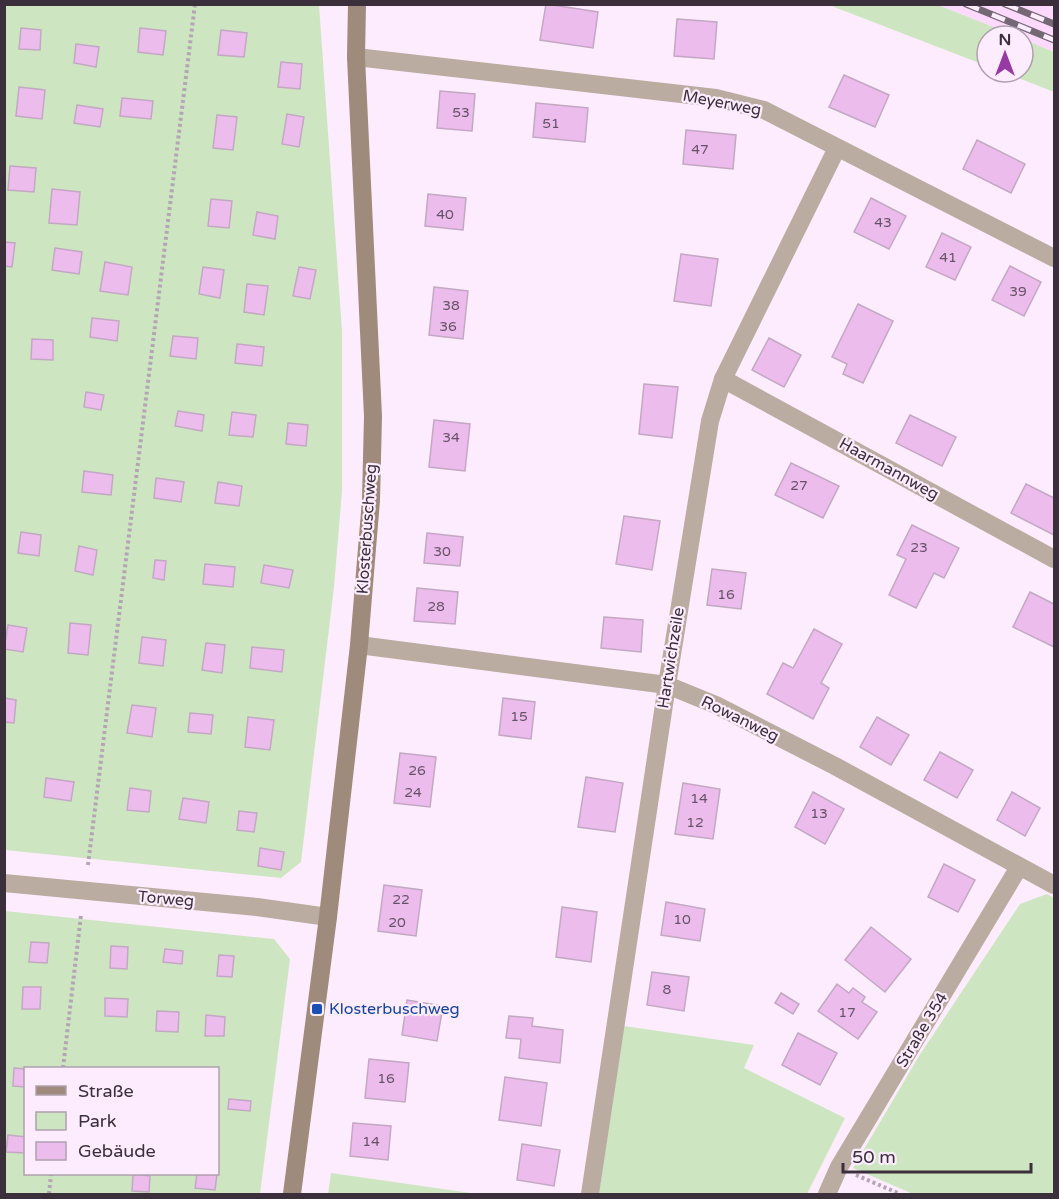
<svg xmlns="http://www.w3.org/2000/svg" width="1059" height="1199" font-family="'Varela Round',sans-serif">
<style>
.built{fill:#fddafd}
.green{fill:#cde6c1;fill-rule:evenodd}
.building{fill:#ecbced;stroke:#c3a8c3;stroke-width:1.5}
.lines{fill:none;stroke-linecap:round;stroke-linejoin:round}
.path{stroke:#b4a5b4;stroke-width:4;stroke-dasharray:3 3;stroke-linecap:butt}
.street{stroke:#baaca1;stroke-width:18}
.secondary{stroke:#9e8b7b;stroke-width:18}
.rail-casing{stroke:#756875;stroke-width:7}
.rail{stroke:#fdecfd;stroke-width:4.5;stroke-dasharray:14;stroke-linecap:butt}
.transit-dot{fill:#1a4fb4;stroke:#fdecfd;stroke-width:2}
.labels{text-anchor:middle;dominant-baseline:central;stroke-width:4.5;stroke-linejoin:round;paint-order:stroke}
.number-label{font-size:14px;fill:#665267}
.street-label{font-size:16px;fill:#3a2f3a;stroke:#fdecfd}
.transit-label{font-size:16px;fill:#164399;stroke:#fdecfd;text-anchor:start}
</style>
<rect width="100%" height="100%" fill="#fdecfd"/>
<!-- built -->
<path class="built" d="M938 5H1054V52L1023 39V36H1016Z"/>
<!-- green -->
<g class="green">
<path d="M5 5H319L342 331V491L334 587 301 862 281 878 5 850Z"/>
<path d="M829 5H938L1016 36H987V66Z"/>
<path d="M1023 39 1054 52V92L1003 72H1023Z"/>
<path d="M1047 894 1054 898V1194H913L853 1168 919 1056 1020 904Z"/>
<path d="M5 911 274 939 290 959 260 1194H5ZM26 1068H218V1174H26Z"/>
<path d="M624 1026 754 1045 744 1068 845 1118 807 1194H599Z"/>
<path d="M331 1173 478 1194H328Z"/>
</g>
<!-- building -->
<g class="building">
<path d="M546 4 598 12 593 48 540 40Z"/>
<path d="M677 19 717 22 714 59 674 56Z"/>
<path d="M21 28 41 30 40 50 19 49Z"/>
<path d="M140 28 166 31 163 55 138 52Z"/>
<path d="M221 30 247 33 244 57 218 55Z"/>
<path d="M76 44 99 47 96 67 74 63Z"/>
<path d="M281 62 302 64 300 89 278 87Z"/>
<path d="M844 75 889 95 875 127 829 107Z"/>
<path d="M19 87 45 90 42 119 16 116Z"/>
<path d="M440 91 475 94 472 131 437 128Z"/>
<path d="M122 98 153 101 151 119 120 116Z"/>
<path d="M536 103 588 108 585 142 533 137Z"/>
<path d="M77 105 103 109 100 127 74 123Z"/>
<path d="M287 114 304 117 299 147 282 144Z"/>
<path d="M217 115 237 117 233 150 213 148Z"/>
<path d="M686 130 736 135 733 169 683 164Z"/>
<path d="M977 140 1025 164 1011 193 963 169Z"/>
<path d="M10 166 36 168 34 192 8 190Z"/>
<path d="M52 189 80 192 77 225 49 223Z"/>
<path d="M428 194 466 198 463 230 425 226Z"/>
<path d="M871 198 906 216 889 249 854 232Z"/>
<path d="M211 199 232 201 229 228 208 226Z"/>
<path d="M257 212 278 216 275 239 253 235Z"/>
<path d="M942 233 971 247 955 280 926 267Z"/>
<path d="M4 242 15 243 12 267 4 266Z"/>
<path d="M55 248 82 252 79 274 52 270Z"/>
<path d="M681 254 718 259 711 306 674 301Z"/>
<path d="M105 262 132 267 128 295 100 291Z"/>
<path d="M1010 266 1041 282 1024 316 992 300Z"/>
<path d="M203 267 224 270 220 298 199 294Z"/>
<path d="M299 267 316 270 310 299 293 296Z"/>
<path d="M247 284 268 286 264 315 244 312Z"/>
<path d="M434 287 468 291 463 339 429 335Z"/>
<path d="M858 304 893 321 863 383 843 374 847 364 832 357Z"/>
<path d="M92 318 119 321 117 341 90 337Z"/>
<path d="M173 336 198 338 196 359 170 356Z"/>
<path d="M769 338 801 355 784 387 752 370Z"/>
<path d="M32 339 53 340V360L31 359Z"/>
<path d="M237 344 264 347 262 366 235 363Z"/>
<path d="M644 384 678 387 672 438 639 434Z"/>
<path d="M86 392 104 395 101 410 84 407Z"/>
<path d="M178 411 204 415 202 431 175 426Z"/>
<path d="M232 412 256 415 253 437 229 435Z"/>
<path d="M910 415 956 437 942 466 896 443Z"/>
<path d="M434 420 470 424 465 471 429 467Z"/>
<path d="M288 423 308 425 306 446 286 444Z"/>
<path d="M791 463 839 486 823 518 775 495Z"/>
<path d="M84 471 113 475 111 495 82 492Z"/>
<path d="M156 478 184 482 181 502 154 498Z"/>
<path d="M218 482 242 486 239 506 215 503Z"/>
<path d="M1026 484 1054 498V535L1011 513Z"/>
<path d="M624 516 660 521 652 570 616 564Z"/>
<path d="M912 525 959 548 944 578 934 573 916 608 889 595 906 559 897 555Z"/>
<path d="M21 532 41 535 39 556 18 553Z"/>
<path d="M427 533 463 537 460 566 424 563Z"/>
<path d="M79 546 97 550 93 575 75 571Z"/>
<path d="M155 560 166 561 164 580 153 578Z"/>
<path d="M205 564 235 567 233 587 203 584Z"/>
<path d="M264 565 293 570 289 588 261 583Z"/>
<path d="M712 569 746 573 741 609 707 605Z"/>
<path d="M417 588 458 592 455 624 414 621Z"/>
<path d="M1030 592 1054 604V647L1013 627Z"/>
<path d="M604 617 643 620 641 652 601 648Z"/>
<path d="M70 623 91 625 88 655 68 653Z"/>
<path d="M8 625 27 628 23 652 4 649Z"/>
<path d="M814 629 842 644 821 683 829 688 813 719 767 694 783 663 793 668Z"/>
<path d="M142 637 166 640 163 666 139 663Z"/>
<path d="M206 643 225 645 222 673 202 670Z"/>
<path d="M252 647 284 650 282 672 250 668Z"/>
<path d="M4 698 16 700 14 723 4 722Z"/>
<path d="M503 698 535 702 531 739 499 735Z"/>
<path d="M132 705 156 708 152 737 127 733Z"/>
<path d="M190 713 213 715 211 734 188 732Z"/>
<path d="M248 717 274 720 270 750 245 747Z"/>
<path d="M877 717 909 735 891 765 860 747Z"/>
<path d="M940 752 973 770 957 798 924 780Z"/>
<path d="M400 753 436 757 430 807 394 803Z"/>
<path d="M586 777 623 783 615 832 578 827Z"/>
<path d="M46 778 74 782 71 801 44 797Z"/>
<path d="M683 783 720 789 713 839 675 834Z"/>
<path d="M130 788 151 791 149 812 127 810Z"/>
<path d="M813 792 844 809 825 844 795 827Z"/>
<path d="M1012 792 1040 808 1025 836 997 820Z"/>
<path d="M183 798 209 802 206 823 179 819Z"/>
<path d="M239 811 257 813 254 832 237 830Z"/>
<path d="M260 848 284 852 281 870 258 866Z"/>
<path d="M944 864 975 880 958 912 928 897Z"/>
<path d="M384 885 422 890 416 936 378 931Z"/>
<path d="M666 902 705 909 700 941 661 935Z"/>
<path d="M562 907 597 912 591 962 556 957Z"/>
<path d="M871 927 911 959 885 992 845 960Z"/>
<path d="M31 942 49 943 47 963 29 962Z"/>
<path d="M111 946 128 947 127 969 110 968Z"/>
<path d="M165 949 183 951 182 964 163 962Z"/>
<path d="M219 955 234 956 232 977 217 976Z"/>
<path d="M652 972 689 977 684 1011 647 1005Z"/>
<path d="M837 984 849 993 853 988 865 997 862 1002 877 1012 858 1039 818 1011Z"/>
<path d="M23 987H41L40 1009H22Z"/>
<path d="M781 993 799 1004 793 1014 775 1003Z"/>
<path d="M105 998 128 999 127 1017 105 1016Z"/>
<path d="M407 1000 443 1006 437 1041 402 1035Z"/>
<path d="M157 1011 179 1012 178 1032 156 1031Z"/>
<path d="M206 1015 225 1017 224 1036H205Z"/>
<path d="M509 1016 533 1018 532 1026 563 1030 560 1063 519 1058 521 1039 506 1038Z"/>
<path d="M798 1033 837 1053 820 1085 782 1065Z"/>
<path d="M369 1059 409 1063 405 1102 365 1098Z"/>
<path d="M14 1068 26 1069V1087L13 1086Z"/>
<path d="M505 1077 547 1083 541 1126 499 1120Z"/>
<path d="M229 1099 251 1101 250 1111 228 1109Z"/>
<path d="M353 1123 391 1126 388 1160 350 1156Z"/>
<path d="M8 1135 26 1137V1153L6 1152Z"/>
<path d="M522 1144 560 1150 554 1186 517 1180Z"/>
<path d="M133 1174 150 1176 149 1192 132 1191Z"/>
<path d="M197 1174H217L215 1190 195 1188Z"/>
</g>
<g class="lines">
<!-- path -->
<g class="path">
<path d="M88 865 195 4"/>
<path d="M63 1068 81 915"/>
<path d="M856 1175 900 1194"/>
<path d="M49 1194 51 1174"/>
</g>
<!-- street -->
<g class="street">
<path d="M356 57 716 98 764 110 1054 258"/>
<path d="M723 379 1054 559"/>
<path d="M359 645 667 685 716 705 835 766 1054 885"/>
<path d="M4 883 257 907 328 917"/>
<path d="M590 1194 667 685 710 421 723 379 837 148"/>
<path d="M827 1194 839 1167 1019 867"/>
</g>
<!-- secondary -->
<path class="secondary" d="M292 1194 328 917 359 645 371 500 373 416 356 57 357 4"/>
<defs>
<g id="rail">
<path d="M966 4 1054 40"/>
<path d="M1005 4 1054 24"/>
</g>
</defs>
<!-- rail casing -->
<use href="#rail" class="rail-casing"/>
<!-- rail -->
<use href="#rail" class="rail"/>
</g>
<!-- markers -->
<rect class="transit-dot" x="311" y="1003" width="12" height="12" rx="3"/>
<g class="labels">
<!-- number labels -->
<g class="number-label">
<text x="461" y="112">53</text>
<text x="551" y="123">51</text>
<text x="700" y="149">47</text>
<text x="445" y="214">40</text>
<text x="883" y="222">43</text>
<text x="948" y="257">41</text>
<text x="1018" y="291">39</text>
<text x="451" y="305">38</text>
<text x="448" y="326">36</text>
<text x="451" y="437">34</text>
<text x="799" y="485">27</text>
<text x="919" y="547">23</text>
<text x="442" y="551">30</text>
<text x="726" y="594">16</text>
<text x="436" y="606">28</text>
<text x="519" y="716">15</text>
<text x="417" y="770">26</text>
<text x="413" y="792">24</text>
<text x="699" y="798">14</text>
<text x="819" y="813">13</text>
<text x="695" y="822">12</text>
<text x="401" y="899">22</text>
<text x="682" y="919">10</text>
<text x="397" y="922">20</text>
<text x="667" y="989">8</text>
<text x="847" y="1012">17</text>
<text x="386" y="1078">16</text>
<text x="371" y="1141">14</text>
</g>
<!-- street labels -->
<g class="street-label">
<text transform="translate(722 103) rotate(11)">Meyerweg</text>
<text transform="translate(889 469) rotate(29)">Haarmannweg</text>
<text transform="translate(367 529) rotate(-86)">Klosterbuschweg</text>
<text transform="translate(671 658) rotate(-81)">Hartwichzeile</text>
<text transform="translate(740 719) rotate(26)">Rowanweg</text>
<text transform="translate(166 899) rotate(5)">Torweg</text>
<text transform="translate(922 1030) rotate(-59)">Straße 354</text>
</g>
<!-- transit labels -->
<g class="transit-label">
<text x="329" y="1009">Klosterbuschweg</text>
</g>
</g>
<!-- border -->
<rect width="1059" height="1199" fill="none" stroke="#3a2f3a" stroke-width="12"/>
<!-- legend -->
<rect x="24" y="1067" width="195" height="108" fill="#fdecfd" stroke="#afa0af" stroke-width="1.5"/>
<rect x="36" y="1086" width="30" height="9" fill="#9e8b7b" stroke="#afa0af" stroke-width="1.5"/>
<text x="78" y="1097" font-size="18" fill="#3a2f3a">Straße</text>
<rect x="36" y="1112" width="30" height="18" fill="#cde6c1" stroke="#afa0af" stroke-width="1.5"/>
<text x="78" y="1127" font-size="18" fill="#3a2f3a">Park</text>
<rect x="36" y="1142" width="30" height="18" fill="#ecbced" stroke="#afa0af" stroke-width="1.5"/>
<text x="78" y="1157" font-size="18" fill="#3a2f3a">Gebäude</text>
<!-- north arrow -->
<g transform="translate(1005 54)"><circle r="28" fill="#fdecfd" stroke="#afa0af" stroke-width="1.5"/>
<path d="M0-4.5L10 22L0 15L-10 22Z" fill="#973aa3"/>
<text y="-9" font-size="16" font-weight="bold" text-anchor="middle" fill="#3a2f3a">N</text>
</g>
<!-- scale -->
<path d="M843 1163v9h188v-9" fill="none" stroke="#3a2f3a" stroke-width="3"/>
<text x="852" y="1163" font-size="18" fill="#3a2f3a" stroke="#fdecfd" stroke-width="4.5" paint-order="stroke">50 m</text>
</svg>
